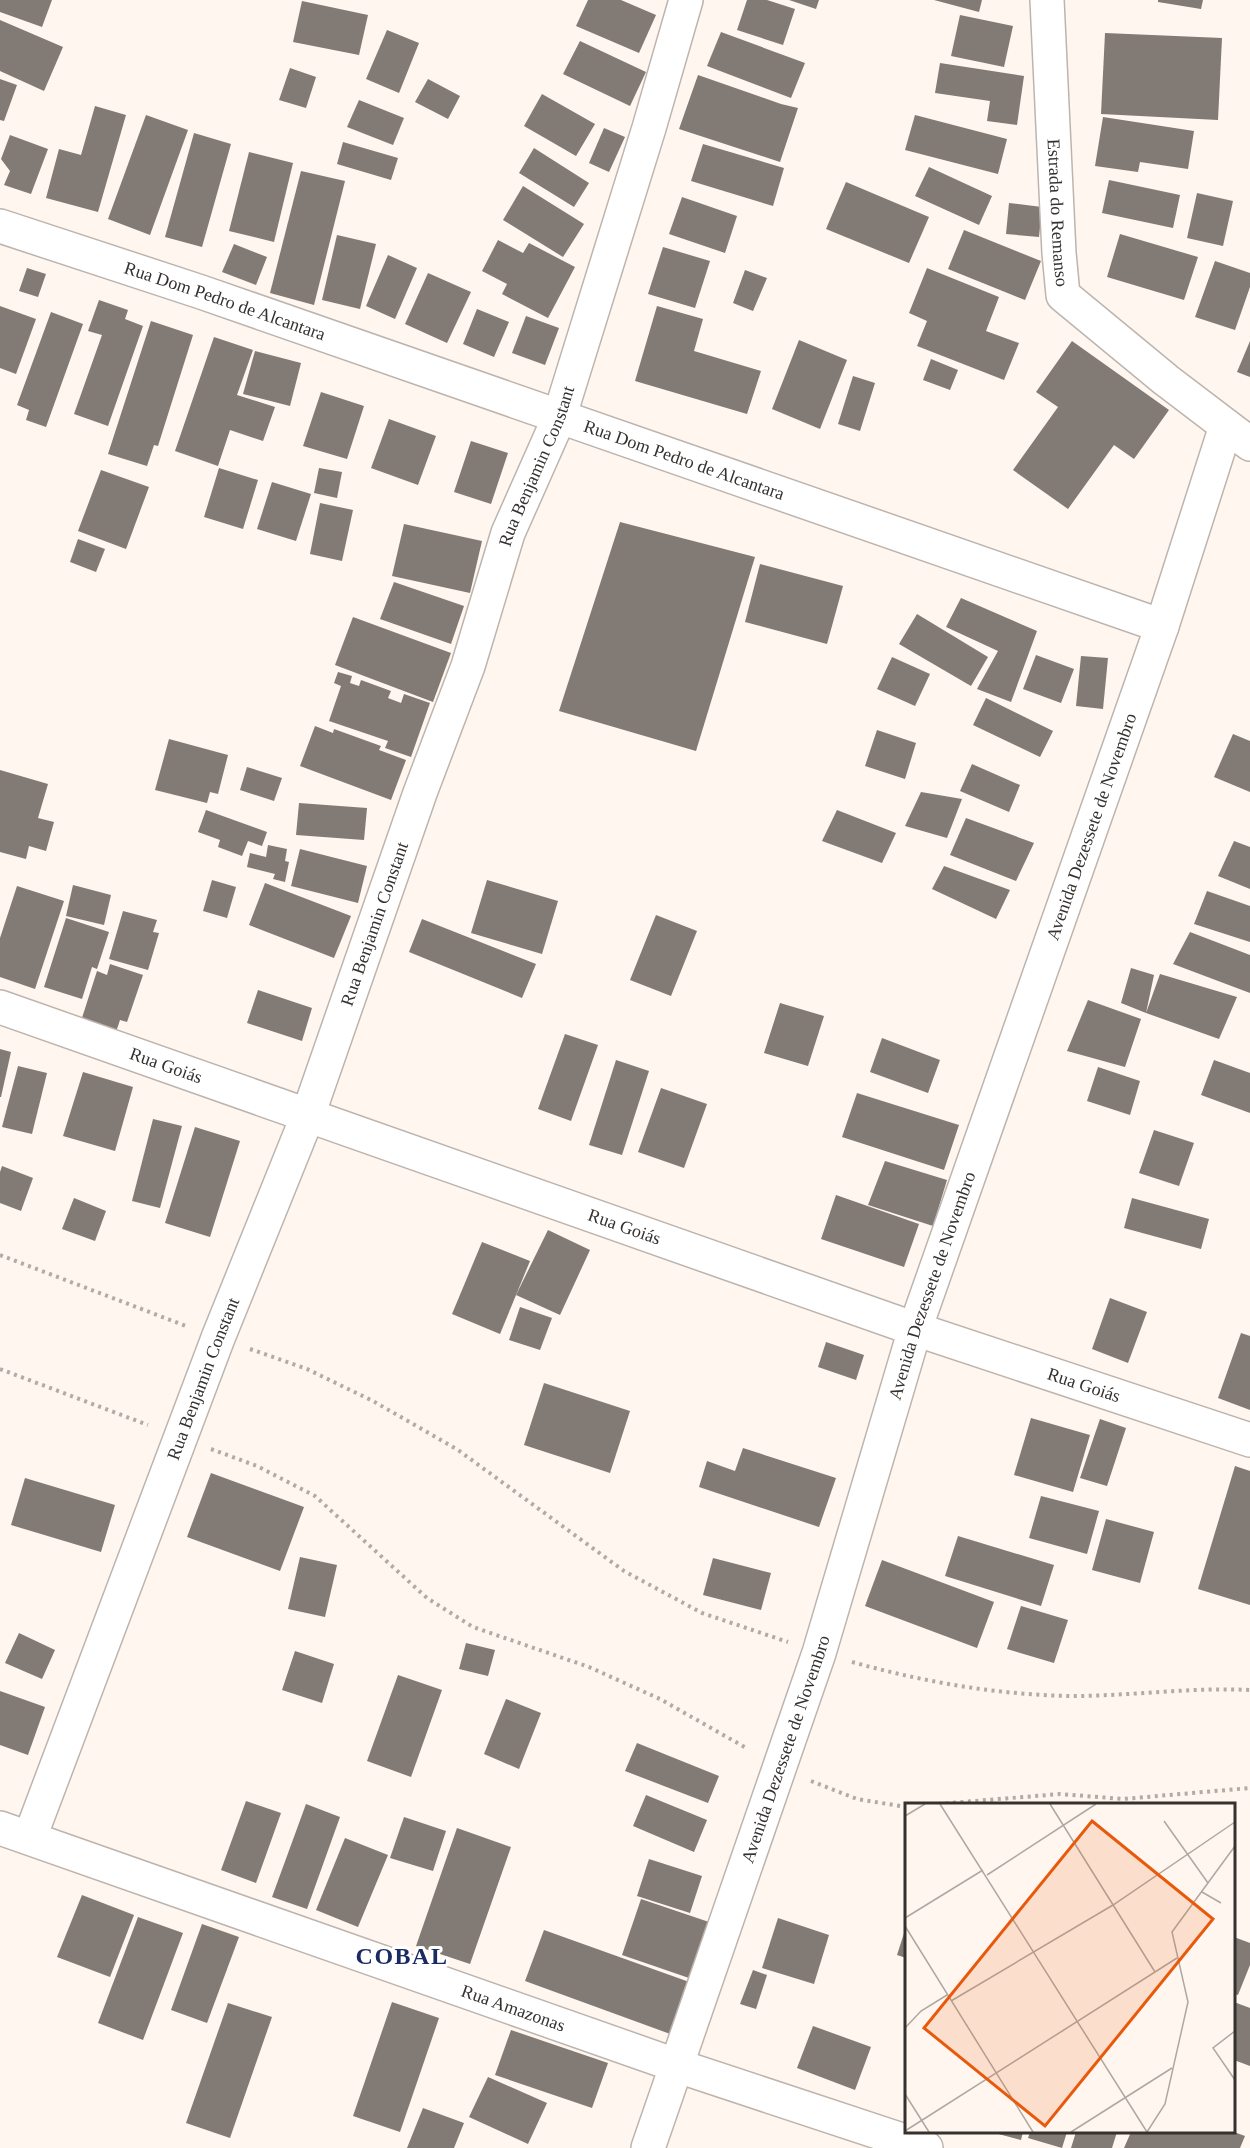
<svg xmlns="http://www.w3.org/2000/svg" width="1250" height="2148" font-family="Georgia,serif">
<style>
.building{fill:#827a74}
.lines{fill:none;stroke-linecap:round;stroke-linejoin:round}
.street-casing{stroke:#bdb4ae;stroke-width:36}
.secondary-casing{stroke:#bdb4ae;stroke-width:36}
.path{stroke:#b1aaa5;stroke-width:4;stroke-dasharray:3 4.5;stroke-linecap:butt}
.street{stroke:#fff;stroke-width:33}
.secondary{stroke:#fff;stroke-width:33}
.labels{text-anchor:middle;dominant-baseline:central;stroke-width:6;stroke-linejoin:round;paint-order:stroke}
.street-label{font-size:18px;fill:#34312f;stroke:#fff}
.district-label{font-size:24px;font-weight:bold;letter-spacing:1.5px;fill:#1a2b62;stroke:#fff}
.inset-road{fill:none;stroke:#aea7a2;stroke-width:1.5}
.view{fill:#e8590c;fill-opacity:0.15;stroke:#e8590c;stroke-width:3}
.inset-edge{fill:none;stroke:#34312f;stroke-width:3}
</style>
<rect width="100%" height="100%" fill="#fff6ef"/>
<!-- building -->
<g class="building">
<path d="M0 0H52L42 27 0 12Z"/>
<path d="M588 0H621L656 15 639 53 576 26Z"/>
<path d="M747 0H767L795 9 783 45 737 30Z"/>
<path d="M789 0H819L816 9Z"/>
<path d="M934 0H982L979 12Z"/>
<path d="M1158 0H1203L1201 9 1158 2Z"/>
<path d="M302 1 368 15 359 55 293 42Z"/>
<path d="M960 15 1013 26 1004 67 951 56Z"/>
<path d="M0 20 63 47 44 91 0 71Z"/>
<path d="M387 30 419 43 399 93 366 79Z"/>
<path d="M721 32 805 63 791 98 707 66Z"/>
<path d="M1105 33 1222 38 1218 120 1101 114Z"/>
<path d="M580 41 646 72 630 106 563 74Z"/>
<path d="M940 63 1024 76 1017 125 987 121 990 101 935 93Z"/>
<path d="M290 68 316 77 306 108 279 100Z"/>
<path d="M698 75 781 104 798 108 780 162 679 129Z"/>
<path d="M0 79 17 85 4 121 0 120Z"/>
<path d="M428 79 460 96 448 119 415 102Z"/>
<path d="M542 94 595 124 576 156 524 126Z"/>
<path d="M359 100 404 118 393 145 347 127Z"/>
<path d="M95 106 126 115 98 212 46 198 59 149 81 155Z"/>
<path d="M146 115 188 130 150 235 108 219Z"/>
<path d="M915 115 1007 139 998 174 905 150Z"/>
<path d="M1103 117 1194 131 1188 169 1140 162 1138 172 1095 166Z"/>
<path d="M604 128 625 137 609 172 589 163Z"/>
<path d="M194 133 231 144 202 247 165 237Z"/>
<path d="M10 135 48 149 31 194 4 185 10 171 1 159Z"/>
<path d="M343 142 398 158 391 180 337 164Z"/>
<path d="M703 144 784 168 773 206 691 181Z"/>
<path d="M534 148 589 183 574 207 519 173Z"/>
<path d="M249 152 293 163 274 242 229 231Z"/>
<path d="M929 167 992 196 979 225 915 196Z"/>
<path d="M301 171 345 181 314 305 270 293Z"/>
<path d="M1109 180 1180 195 1173 228 1102 213Z"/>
<path d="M846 182 929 217 909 263 826 229Z"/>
<path d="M523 186 584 224 563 257 503 220Z"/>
<path d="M1197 193 1233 201 1223 246 1187 238Z"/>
<path d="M682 197 737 216 725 253 669 234Z"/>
<path d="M1009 203 1042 207 1039 237 1006 234Z"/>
<path d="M964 230 1041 261 1025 300 948 269Z"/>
<path d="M1120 234 1198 257 1184 300 1107 277Z"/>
<path d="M337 235 376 244 360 309 322 300Z"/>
<path d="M498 240 523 253 529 243 575 267 548 318 502 294 507 284 482 271Z"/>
<path d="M234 244 267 257 256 285 222 272Z"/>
<path d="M663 247 710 261 695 308 648 294Z"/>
<path d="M388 255 417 268 395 319 366 306Z"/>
<path d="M1215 261 1250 273V287L1235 330 1195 317Z"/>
<path d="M27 268 46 274 38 297 19 291Z"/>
<path d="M927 268 999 297 986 331 1019 343 1004 380 917 346 927 321 909 313Z"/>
<path d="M745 270 767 278 753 311 733 303Z"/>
<path d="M428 273 471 292 447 343 405 324Z"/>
<path d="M99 300 128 310 125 319 143 326 108 426 74 414 102 335 88 331Z"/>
<path d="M0 306 36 319 16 374 0 368Z"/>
<path d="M657 306 703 319 694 351 761 371 747 414 635 381Z"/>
<path d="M477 309 509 322 494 357 463 344Z"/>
<path d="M51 312 83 324 46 427 26 420 29 410 17 405Z"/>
<path d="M526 316 559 328 545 365 512 353Z"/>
<path d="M151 321 193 335 158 446 154 445 147 466 108 454Z"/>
<path d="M214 337 253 350 237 395 275 407 263 441 230 430 218 466 175 451Z"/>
<path d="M799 340 847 360 820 429 772 409Z"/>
<path d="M1072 341 1169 410 1134 459 1114 445 1068 509 1013 470 1058 407 1036 392Z"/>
<path d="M1250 341V377L1237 372Z"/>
<path d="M255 351 301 363 290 406 243 394Z"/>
<path d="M931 359 958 370 950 390 923 380Z"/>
<path d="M853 376 875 383 860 431 838 424Z"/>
<path d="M321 392 364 406 347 459 303 446Z"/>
<path d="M389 419 436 436 418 485 371 468Z"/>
<path d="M471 441 508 453 491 504 454 492Z"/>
<path d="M219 468 258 480 243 529 204 517Z"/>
<path d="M319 468 342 472 337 498 314 493Z"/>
<path d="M101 470 149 487 126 549 78 531Z"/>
<path d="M272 482 311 494 296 541 257 529Z"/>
<path d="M320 503 353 510 342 561 310 554Z"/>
<path d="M620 522 755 557 696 751 559 711Z"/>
<path d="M404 524 482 541 470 593 392 576Z"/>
<path d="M78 539 105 549 96 572 70 562Z"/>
<path d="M760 564 843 586 827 644 745 622Z"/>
<path d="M394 582 464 606 451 644 380 619Z"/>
<path d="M961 598 1037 631 1011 702 977 689 998 651 946 627Z"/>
<path d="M917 614 988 657 971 686 899 644Z"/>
<path d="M353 617 451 653 433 702 335 665Z"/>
<path d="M1036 655 1074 669 1061 703 1023 689Z"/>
<path d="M1081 656 1108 658 1103 709 1076 706Z"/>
<path d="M892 657 930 674 915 706 877 689Z"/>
<path d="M338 672 352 676 350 683 359 686 361 680 391 691 388 698 401 703 404 694 430 703 411 757 385 748 388 741 329 721 341 686 334 683Z"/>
<path d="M986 698 1053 731 1040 757 973 725Z"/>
<path d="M315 726 333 733 334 729 381 746 379 750 406 760 391 800 300 766Z"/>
<path d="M877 730 916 743 905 779 865 766Z"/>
<path d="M1233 734 1250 741V792L1214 777Z"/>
<path d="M169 739 228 755 218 794 210 792 207 803 155 790Z"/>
<path d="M972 764 1020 785 1009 812 960 791Z"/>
<path d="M247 767 282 778 274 801 240 790Z"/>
<path d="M0 770 48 784 38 818 54 822 46 851 29 846 26 859 0 852Z"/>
<path d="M921 792 962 799 947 838 905 826Z"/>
<path d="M299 803 367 808 364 840 296 835Z"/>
<path d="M206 810 267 832 262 846 248 841 242 856 218 847 220 840 198 832Z"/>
<path d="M837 810 896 833 882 863 822 841Z"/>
<path d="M966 818 1034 843 1016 881 950 855Z"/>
<path d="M1234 841 1250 847V889L1218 876Z"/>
<path d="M268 845 287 849 285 861 289 862 285 882 273 879 275 874 247 867 250 853 266 857Z"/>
<path d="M300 849 367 866 358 903 291 886Z"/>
<path d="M944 866 1010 890 996 919 932 889Z"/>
<path d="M212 880 236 887 227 918 203 911Z"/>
<path d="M487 880 558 901 542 954 471 933Z"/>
<path d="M265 883 351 916 334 958 249 925Z"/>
<path d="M73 885 111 895 104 925 66 916Z"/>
<path d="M17 886 64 901 35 989 0 977V938Z"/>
<path d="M1207 891 1250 906V942L1194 924Z"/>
<path d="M123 911 157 920 153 932 159 933 148 970 109 959Z"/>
<path d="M656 915 697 931 671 996 630 980Z"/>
<path d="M66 918 109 932 97 969 92 967 82 999 44 987Z"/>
<path d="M422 919 536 964 522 998 409 952Z"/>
<path d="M1190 932 1250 955V993L1173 964Z"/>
<path d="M110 964 143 975 127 1022 120 1020 116 1032 81 1021 97 971 107 975Z"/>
<path d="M1131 968 1154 975 1146 1013 1160 974 1237 997 1219 1039 1146 1013 1121 1003Z"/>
<path d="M258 990 312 1008 302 1041 247 1023Z"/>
<path d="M1088 1000 1141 1019 1125 1067 1067 1051Z"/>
<path d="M780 1003 824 1016 808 1066 764 1053Z"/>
<path d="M565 1034 598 1045 571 1121 538 1109Z"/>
<path d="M882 1038 940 1060 928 1093 870 1072Z"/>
<path d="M0 1049 11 1052 1 1097H0Z"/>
<path d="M616 1060 649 1071 622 1155 589 1145Z"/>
<path d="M1214 1060 1250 1073V1113L1201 1095Z"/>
<path d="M18 1066 47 1073 32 1134 2 1127Z"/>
<path d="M1098 1067 1140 1081 1130 1115 1087 1101Z"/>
<path d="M83 1072 133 1087 115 1151 63 1136Z"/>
<path d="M661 1088 707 1104 684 1168 638 1152Z"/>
<path d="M857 1093 959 1125 944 1170 842 1137Z"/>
<path d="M153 1119 182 1126 160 1208 132 1201Z"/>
<path d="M195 1127 240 1141 210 1237 165 1223Z"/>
<path d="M1154 1130 1194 1143 1179 1186 1139 1173Z"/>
<path d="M885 1161 947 1180 933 1226 868 1205Z"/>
<path d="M2 1166 33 1178 21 1211 0 1203V1172Z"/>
<path d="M836 1195 919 1224 904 1267 821 1239Z"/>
<path d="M74 1198 106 1211 95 1241 62 1229Z"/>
<path d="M1132 1198 1209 1219 1201 1249 1124 1228Z"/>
<path d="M548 1230 590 1250 560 1315 516 1295Z"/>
<path d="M482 1242 530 1261 500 1334 452 1314Z"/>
<path d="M1110 1298 1147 1312 1128 1363 1092 1349Z"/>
<path d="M520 1307 552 1318 540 1350 509 1340Z"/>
<path d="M1241 1333 1250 1336V1410L1218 1398Z"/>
<path d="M826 1342 864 1355 856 1380 818 1367Z"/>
<path d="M544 1383 630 1411 610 1473 524 1445Z"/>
<path d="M1031 1418 1090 1435 1073 1492 1014 1475Z"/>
<path d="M1100 1419 1126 1428 1107 1486 1080 1478Z"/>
<path d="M743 1448 836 1478 819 1527 699 1487 707 1461 735 1471Z"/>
<path d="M1235 1466 1250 1471V1605L1198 1589Z"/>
<path d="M211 1473 304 1507 280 1571 187 1537Z"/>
<path d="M25 1478 115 1505 101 1552 11 1525Z"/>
<path d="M1041 1496 1099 1511 1087 1554 1029 1538Z"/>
<path d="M1106 1519 1154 1532 1140 1583 1092 1570Z"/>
<path d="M958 1536 1054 1565 1041 1606 945 1576Z"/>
<path d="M300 1557 337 1565 325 1617 288 1609Z"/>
<path d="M713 1558 771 1573 761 1610 703 1595Z"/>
<path d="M882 1560 994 1602 977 1648 865 1606Z"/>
<path d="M1021 1606 1068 1620 1054 1663 1007 1649Z"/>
<path d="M19 1633 55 1650 42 1679 5 1663Z"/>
<path d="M466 1643 495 1650 488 1676 459 1669Z"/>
<path d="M295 1651 334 1664 322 1703 282 1690Z"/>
<path d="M398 1675 442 1690 411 1777 367 1761Z"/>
<path d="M0 1691 45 1707 28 1755 0 1745Z"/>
<path d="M506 1699 541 1713 519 1769 484 1754Z"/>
<path d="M637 1743 719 1776 708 1803 625 1771Z"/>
<path d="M646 1795 707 1820 694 1852 633 1826Z"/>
<path d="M246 1801 281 1813 256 1883 221 1870Z"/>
<path d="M306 1804 340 1817 307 1909 272 1897Z"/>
<path d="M404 1817 446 1831 433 1871 390 1858Z"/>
<path d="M457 1828 511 1847 470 1964 416 1946Z"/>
<path d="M345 1838 388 1855 358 1927 316 1910Z"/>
<path d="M649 1859 702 1876 690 1913 637 1896Z"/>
<path d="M82 1895 134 1915 110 1977 57 1957Z"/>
<path d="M641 1899 709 1922 689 1978 622 1955Z"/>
<path d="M138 1917 183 1933 143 2040 98 2023Z"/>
<path d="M778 1918 829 1935 814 1984 762 1968Z"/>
<path d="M202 1924 239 1937 207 2023 171 2010Z"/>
<path d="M906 1927V1958L897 1955Z"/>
<path d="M544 1930 692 1983 673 2035 525 1981Z"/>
<path d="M1234 1937 1250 1943V1965L1238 1995 1234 1994Z"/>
<path d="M753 1970 767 1975 756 2009 740 2004Z"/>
<path d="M392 2002 439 2018 400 2132 353 2116Z"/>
<path d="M1234 2002 1250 2008V2066L1234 2060Z"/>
<path d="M228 2003 272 2017 230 2138 186 2123Z"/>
<path d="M813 2026 871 2047 855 2090 797 2068Z"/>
<path d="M511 2030 608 2063 592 2108 495 2075Z"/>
<path d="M488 2077 547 2103 528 2144 469 2117Z"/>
<path d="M423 2108 464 2123 454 2148H407Z"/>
<path d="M991 2132H1023L1021 2140Z"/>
<path d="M1030 2132H1067L1062 2148 1028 2138Z"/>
<path d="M1076 2132H1117L1112 2148H1071Z"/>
<path d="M1131 2132H1234L1245 2136 1240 2148H1124Z"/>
</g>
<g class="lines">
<defs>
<g id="street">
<path id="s1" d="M0 226 201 292 1162 626"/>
<path id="s2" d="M0 1828 678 2066 926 2148"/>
<path id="s3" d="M30 1837 218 1338 308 1115 420 793 468 666 508 533 559 418 649 128 686 0"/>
<path id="s4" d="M648 2148 819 1653 915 1329 1162 626 1226 426"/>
</g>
<g id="secondary">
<path id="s5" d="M1047 0 1059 253 1063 295 1166 380 1250 444"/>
<path id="s6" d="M0 1007 915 1329 1250 1440"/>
</g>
</defs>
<!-- street casing -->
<use href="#street" class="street-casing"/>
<!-- secondary casing -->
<use href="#secondary" class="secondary-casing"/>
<!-- path -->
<g class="path">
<path d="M0 1255 186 1326"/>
<path d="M250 1349 307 1369 373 1401 458 1450 624 1571 702 1613 788 1642"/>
<path d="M0 1369 148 1425"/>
<path d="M211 1449 257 1466 315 1496 427 1598 473 1627 589 1667 660 1699 748 1749"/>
<path d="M852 1662C924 1682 998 1695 1072 1696 1131 1696 1191 1687 1250 1690"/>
<path d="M811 1781 857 1799 906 1807"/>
<path d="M938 1804 1060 1794 1123 1799 1250 1788"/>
</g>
<!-- street -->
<use href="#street" class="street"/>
<!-- secondary -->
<use href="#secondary" class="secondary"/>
</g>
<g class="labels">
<!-- street labels -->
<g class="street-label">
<text stroke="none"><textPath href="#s5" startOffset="213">Estrada do Remanso</textPath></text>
<text stroke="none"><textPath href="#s1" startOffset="237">Rua Dom Pedro de Alcantara</textPath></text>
<text stroke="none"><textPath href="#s1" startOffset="723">Rua Dom Pedro de Alcantara</textPath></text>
<text stroke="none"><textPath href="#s3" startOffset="1462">Rua Benjamin Constant</textPath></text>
<text stroke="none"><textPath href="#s4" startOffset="1394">Avenida Dezessete de Novembro</textPath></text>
<text stroke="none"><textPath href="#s3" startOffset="976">Rua Benjamin Constant</textPath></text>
<text stroke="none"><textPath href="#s6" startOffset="176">Rua Goiás</textPath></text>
<text stroke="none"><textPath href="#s6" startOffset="662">Rua Goiás</textPath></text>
<text stroke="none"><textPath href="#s4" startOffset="908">Avenida Dezessete de Novembro</textPath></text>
<text stroke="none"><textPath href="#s3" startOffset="490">Rua Benjamin Constant</textPath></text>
<text stroke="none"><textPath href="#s6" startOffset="1148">Rua Goiás</textPath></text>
<text stroke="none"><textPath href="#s4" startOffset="422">Avenida Dezessete de Novembro</textPath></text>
<text stroke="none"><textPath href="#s2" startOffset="544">Rua Amazonas</textPath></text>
</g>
<!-- district labels -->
<g class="district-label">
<text x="402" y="1956">COBAL</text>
</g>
</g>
<!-- overview -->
<g transform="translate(905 1803)">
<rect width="330" height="330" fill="#fff6ef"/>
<path class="inset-road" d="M35 1 242 329M145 1 250 169M0 13 20 1M259 18 303 80M82 72 191 1M297 89 316 100M0 115 78 67M0 123 128 329M46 198 208 102 330 19M0 225 16 208 42 192M330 228 308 245 330 277M0 291 24 329M0 328 272 155M166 329 267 265M242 329 260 301 283 199 267 129 330 43"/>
<path class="view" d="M187 18 308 116 140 323 19 225Z"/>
<rect width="330" height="330" class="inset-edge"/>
</g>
</svg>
